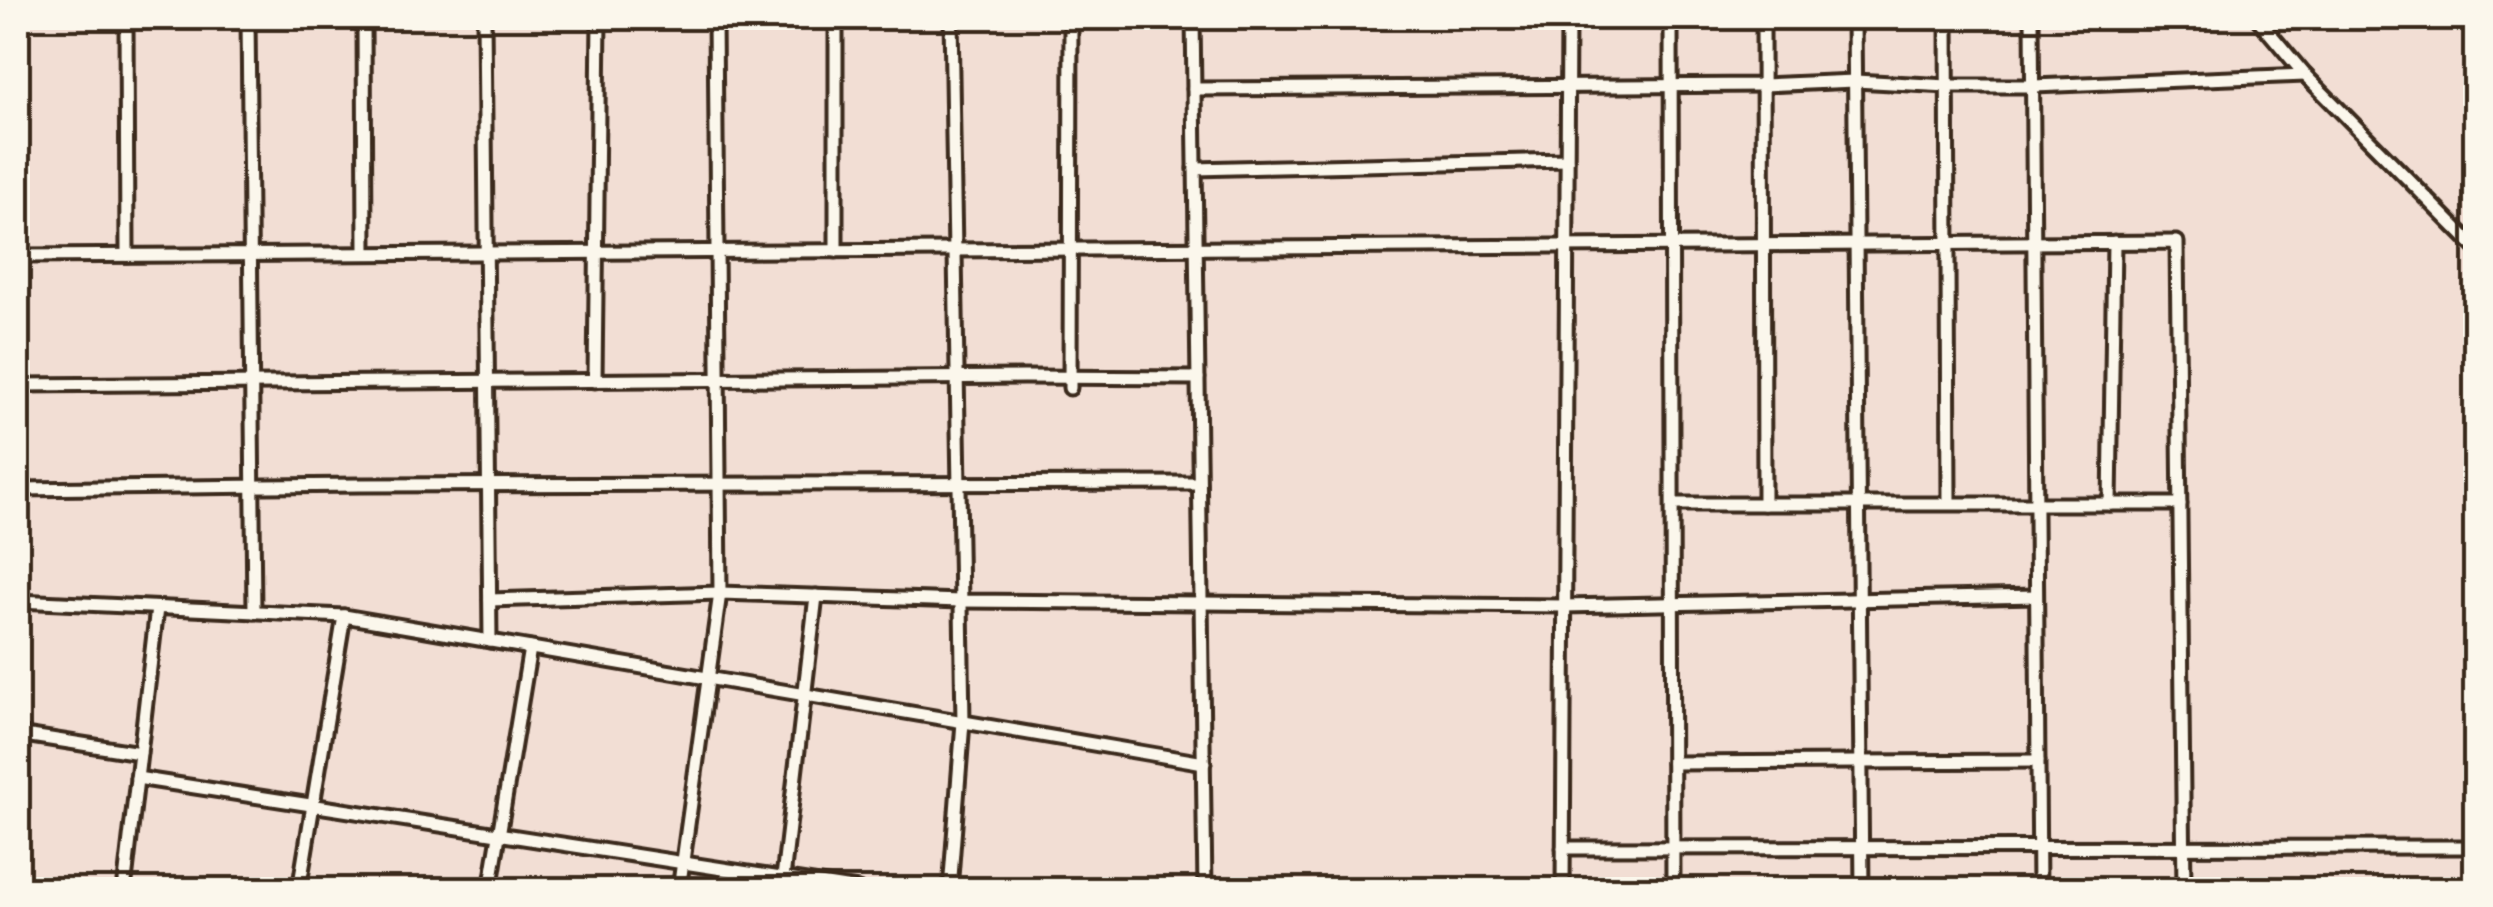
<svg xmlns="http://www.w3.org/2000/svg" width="2493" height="907" font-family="'Shantell Sans',sans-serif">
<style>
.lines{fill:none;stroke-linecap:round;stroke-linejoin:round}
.minor-casing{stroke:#3b2a1e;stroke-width:19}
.minor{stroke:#fbf7ec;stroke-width:11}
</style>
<rect width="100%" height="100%" fill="#f2ded4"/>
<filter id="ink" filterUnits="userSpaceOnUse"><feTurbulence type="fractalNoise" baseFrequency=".01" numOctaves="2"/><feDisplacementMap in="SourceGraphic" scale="20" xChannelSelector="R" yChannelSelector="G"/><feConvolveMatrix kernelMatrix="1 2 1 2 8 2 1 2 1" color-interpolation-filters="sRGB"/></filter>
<g filter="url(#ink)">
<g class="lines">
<defs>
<g id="minor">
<path d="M126 18 127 255"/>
<path d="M248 18 254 612"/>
<path d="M364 18 365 253"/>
<path d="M484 18 490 641"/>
<path d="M836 18V251"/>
<path d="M1193 18 1205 890"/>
<path d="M1671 18 1673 890"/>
<path d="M1763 18 1764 504"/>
<path d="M1854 18 1862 890"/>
<path d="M1947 18 1949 503"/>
<path d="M2032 18C2037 308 2036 599 2039 890"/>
<path d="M2257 18 2305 75 2476 248"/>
<path d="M1194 89 1764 85 1855 81 1948 86H2034L2305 75"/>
<path d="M1195 169 1567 160"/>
<path d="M18 256 2177 242 2184 890"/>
<path d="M595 381 599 18"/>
<path d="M18 385 1023 377 1198 378"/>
<path d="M1070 388 1071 18"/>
<path d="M18 489 360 485 1199 483"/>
<path d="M1673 504H2180"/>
<path d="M2110 504 2114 242"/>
<path d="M490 600 720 593 961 601 1564 606 2036 596"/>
<path d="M18 601 344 616 1204 763"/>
<path d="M18 734 140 753"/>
<path d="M1673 763 2038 761"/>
<path d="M137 778 858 890"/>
<path d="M1563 848 2476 847"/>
<path d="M783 878 816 596"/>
<path d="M124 890 157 608"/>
<path d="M299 890 344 616"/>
<path d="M490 890 530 648"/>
<path d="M679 890 720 593 715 18"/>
<path d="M950 890 963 722 951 18"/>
<path d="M1563 890 1568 18"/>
</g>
</defs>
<!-- minor casing -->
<use href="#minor" class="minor-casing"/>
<!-- minor -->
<use href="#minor" class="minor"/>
</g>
</g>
<!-- margin -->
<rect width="2493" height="907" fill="none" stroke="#fbf7ec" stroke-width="60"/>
<rect x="30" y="30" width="2433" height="847" fill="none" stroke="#3b2a1e" stroke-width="4" filter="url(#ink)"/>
</svg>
